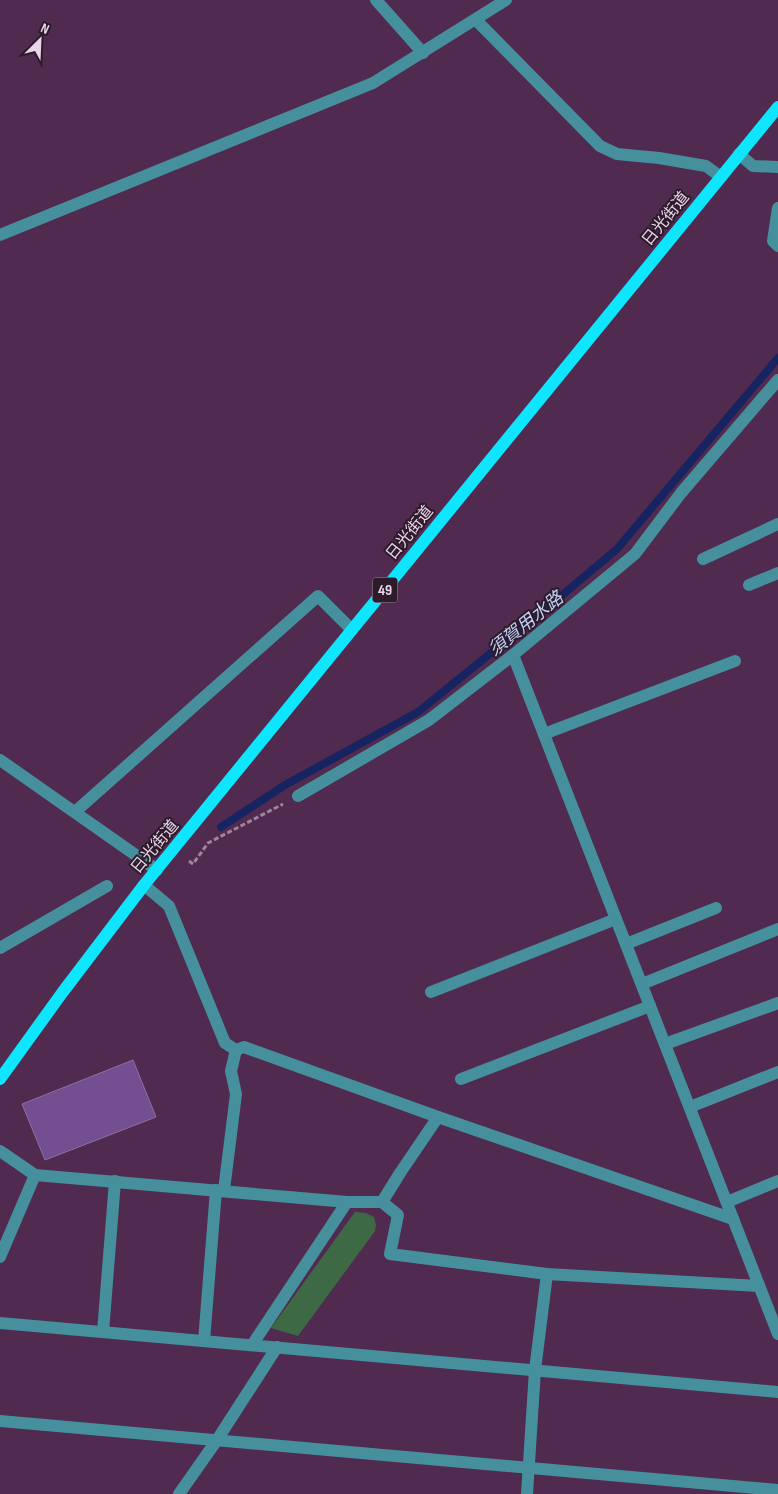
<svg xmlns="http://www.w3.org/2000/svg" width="778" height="1494" font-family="'Sofia Sans Condensed','Noto Sans JP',sans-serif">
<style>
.green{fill:#3d6a45}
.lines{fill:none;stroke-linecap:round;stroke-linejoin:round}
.stream{stroke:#162461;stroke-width:8}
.building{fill:#734e90;stroke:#8c71a2}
.path{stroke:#a1829f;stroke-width:3;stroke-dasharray:5 2.5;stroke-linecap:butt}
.minor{stroke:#45909c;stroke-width:12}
.major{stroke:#0ee5fe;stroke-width:12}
.labels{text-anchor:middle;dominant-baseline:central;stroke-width:4;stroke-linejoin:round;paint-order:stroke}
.shield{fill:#2c1b2b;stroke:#b29cb1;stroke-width:1}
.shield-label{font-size:15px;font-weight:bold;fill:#ecd4ea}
.street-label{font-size:16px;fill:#ecd4ea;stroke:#2c1b2b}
.water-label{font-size:18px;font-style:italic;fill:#c1d0f6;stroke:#2c1b2b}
</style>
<rect width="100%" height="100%" fill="#512a4f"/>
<!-- green -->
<path class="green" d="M355 1212 366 1213 374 1217 376 1225 375 1231 298 1336 271 1328Z"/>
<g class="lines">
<!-- stream -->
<path class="stream" d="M221 827 285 785 418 712 554 602 617 549 778 358"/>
</g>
<!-- building -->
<path class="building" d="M133 1060 156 1117 45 1160 22 1104Z"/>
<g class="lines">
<!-- path -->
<path class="path" d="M189 861 193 864 208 843 283 804"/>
<!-- minor -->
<g class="minor">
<path d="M376 0 423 53"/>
<path d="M476 20 600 146 617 154 659 158 706 166 721 177"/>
<path d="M739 154 753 166 778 167"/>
<path d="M778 208 773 241 778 246"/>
<path d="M0 235 373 83 506 0"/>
<path d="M703 559 778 524"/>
<path d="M749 585 778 573"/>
<path d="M513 655 778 1334"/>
<path d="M544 734 735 661"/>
<path d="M0 760 157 870"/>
<path d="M298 796 429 720 513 655 635 554 681 493 778 380"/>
<path d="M76 811 318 596 352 630"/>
<path d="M144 885 169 906 225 1043 236 1050 244 1047 438 1117 733 1219"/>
<path d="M626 944 716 908"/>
<path d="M0 948 107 886"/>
<path d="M642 984 778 929"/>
<path d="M431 992 616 919"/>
<path d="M665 1044 778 1003"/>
<path d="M461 1079 650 1006"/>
<path d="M690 1107 778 1072"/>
<path d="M0 1151 35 1175 347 1202H382L398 1215 390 1254 547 1274 759 1286"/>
<path d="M224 1190 236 1094 231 1071 236 1050"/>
<path d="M382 1202 400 1173 438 1117"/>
<path d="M727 1202 778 1181"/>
<path d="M0 1257 35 1175"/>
<path d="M0 1323 778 1392"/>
<path d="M103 1332 115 1181"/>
<path d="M204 1341 216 1190"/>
<path d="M252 1345 347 1202"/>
<path d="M0 1421 778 1490"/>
<path d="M179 1494 217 1440 277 1347"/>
<path d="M527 1494 535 1370 547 1274"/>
</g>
<!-- major -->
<path class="major" d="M0 1079 62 993 144 885 778 107"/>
</g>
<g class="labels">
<!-- shield labels -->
<rect class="shield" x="372.5" y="577.5" width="25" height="25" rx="4"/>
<g class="shield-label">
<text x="385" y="590">49</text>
</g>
<!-- street labels -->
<g class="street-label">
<text transform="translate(666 219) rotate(-51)">日光街道</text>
<text transform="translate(410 533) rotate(-51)">日光街道</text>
<text transform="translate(155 847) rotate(-50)">日光街道</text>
</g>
<!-- water labels -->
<g class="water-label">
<text transform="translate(526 624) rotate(-39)">須賀用水路</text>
</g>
</g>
<!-- north arrow -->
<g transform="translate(40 40) rotate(24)" stroke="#2c1b2b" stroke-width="4" paint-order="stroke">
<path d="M0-4L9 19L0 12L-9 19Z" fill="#ecd4ea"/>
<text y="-8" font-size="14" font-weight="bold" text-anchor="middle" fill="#ecd4ea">N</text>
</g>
</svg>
